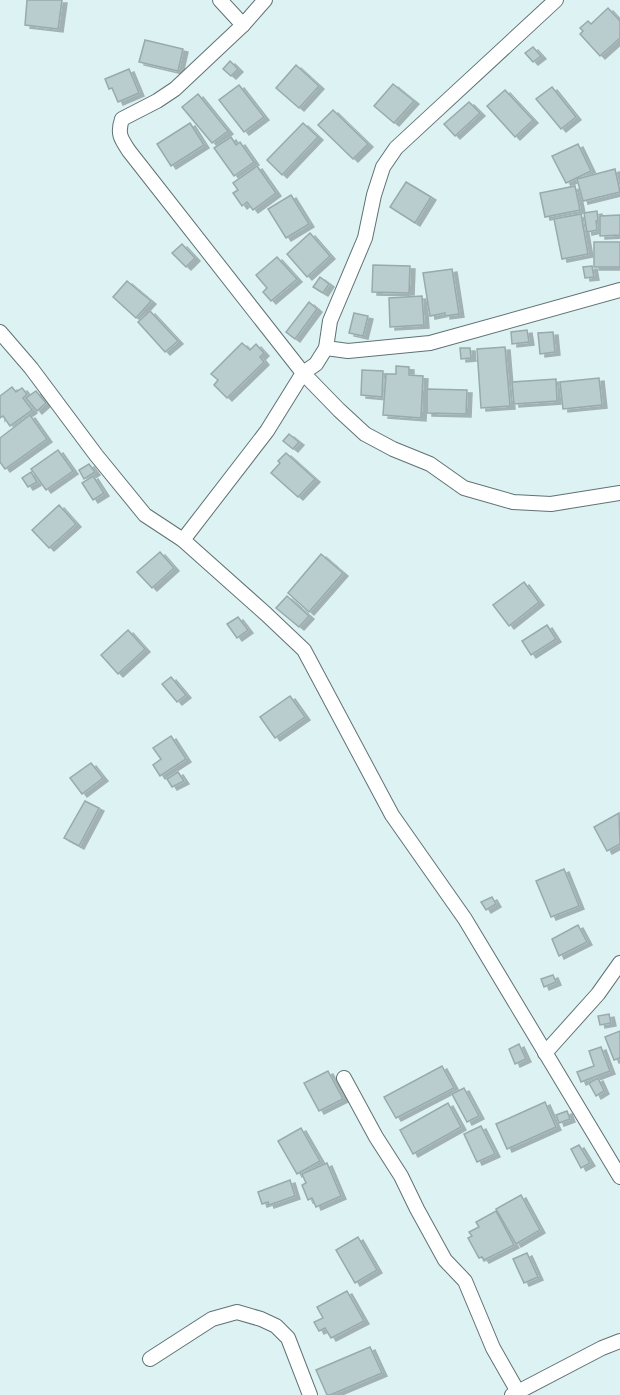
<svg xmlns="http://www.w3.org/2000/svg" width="620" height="1395" font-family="Helvetica,sans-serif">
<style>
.building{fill:#b9ccce;stroke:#98abac;stroke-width:1.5;filter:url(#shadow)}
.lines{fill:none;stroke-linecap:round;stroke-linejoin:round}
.street-casing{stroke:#607274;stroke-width:16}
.street{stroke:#fff;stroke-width:14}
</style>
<defs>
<filter id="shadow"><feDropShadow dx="5" dy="3" stdDeviation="0" flood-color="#0004"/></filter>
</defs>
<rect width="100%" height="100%" fill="#ddf2f3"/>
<!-- building -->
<g class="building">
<path d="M27 0H62L58 29 25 25Z"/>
<path d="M608 8 620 21V38L600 56 580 34 583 31 580 28 588 21 591 24Z"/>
<path d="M145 40 183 49 178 71 139 62Z"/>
<path d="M533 47 541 56 533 62 525 53Z"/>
<path d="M230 61 238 69 231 76 223 69Z"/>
<path d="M296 65 319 86 299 108 276 88Z"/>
<path d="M129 69 139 93 118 102 112 88 109 89 105 79Z"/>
<path d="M393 84 414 101 394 123 374 106Z"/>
<path d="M239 85 264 117 244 132 219 100Z"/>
<path d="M552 87 576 117 561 129 536 99Z"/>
<path d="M505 90 533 120 515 137 487 106Z"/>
<path d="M198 94 228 131 212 143 182 107Z"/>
<path d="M469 102 480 113 455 136 444 124Z"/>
<path d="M333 110 368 144 353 159 318 125Z"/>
<path d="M190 123 204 145 171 166 157 144Z"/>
<path d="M303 123 318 137 282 175 267 160Z"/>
<path d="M231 137 236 145 240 142 254 162 234 176 214 148Z"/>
<path d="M578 144 591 171 566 183 552 156Z"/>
<path d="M257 166 276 193 253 210 247 202 242 206 233 193 238 190 233 183Z"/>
<path d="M615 169 620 192 583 201 577 179Z"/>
<path d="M406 182 431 197 415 223 390 207Z"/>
<path d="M575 186 580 210 545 217 540 193Z"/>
<path d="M291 195 309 224 286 238 268 209Z"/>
<path d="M597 211 598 221H596L597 230 587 232 584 213Z"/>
<path d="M581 214 588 254 562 259 554 219Z"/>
<path d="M620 215V235L600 236V216Z"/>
<path d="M310 233 330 256 307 277 287 254Z"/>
<rect x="594" y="242" width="26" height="25"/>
<path d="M182 244 195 258 186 267 172 253Z"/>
<path d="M277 257 297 279 271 301 263 292 267 288 256 275Z"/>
<path d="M373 265 410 266 409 293 372 292Z"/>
<path d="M592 266 594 277 585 278 583 267Z"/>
<path d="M452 269 459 314 445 316V313L430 316 423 273Z"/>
<path d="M320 277 329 284 323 293 313 287Z"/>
<path d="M127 281 151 301 136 318 113 297Z"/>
<path d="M422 296 424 325 390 327 389 298Z"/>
<path d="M309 302 317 309 295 339 286 332Z"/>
<path d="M150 311 178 341 165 352 138 322Z"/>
<path d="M354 313 368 316 363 336 349 333Z"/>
<path d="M527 330 529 342 512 344 511 332Z"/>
<path d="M553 332 555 352 540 354 538 333Z"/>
<path d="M242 343 250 350 256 344 264 353 260 357 264 362 227 398 214 385 218 380 211 374Z"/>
<path d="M505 347 510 406 481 408 477 349Z"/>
<path d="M460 348H470L471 358 461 359Z"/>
<path d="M396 366 409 367V375L423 376 421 418 383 415 386 374H396Z"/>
<path d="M362 370 383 371 382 397 361 395Z"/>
<path d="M599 378 602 405 563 409 560 382Z"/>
<path d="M556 379 557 401 514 404 512 382Z"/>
<path d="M12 387 16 392 22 388 27 394 23 398 32 410 10 426 3 416 0 418V396Z"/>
<path d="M427 389 467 390 466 414 427 413Z"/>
<path d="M36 391 46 403 37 411 26 398Z"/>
<path d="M30 415 47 439 5 469 0 462V438Z"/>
<path d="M289 434 299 442 293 449 283 441Z"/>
<path d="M58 450 73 471 46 490 31 469Z"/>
<path d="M286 453 315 479 298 497 271 473 280 463 278 461Z"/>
<path d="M89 464 95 472 84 479 79 470Z"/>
<path d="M31 472 37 482 28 487 22 478Z"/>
<path d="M93 476 104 493 93 500 82 483Z"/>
<path d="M59 505 76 524 49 548 32 530Z"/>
<path d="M160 552 174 568 152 588 137 572Z"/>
<path d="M321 554 343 573 309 612 288 593Z"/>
<path d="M524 582 539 602 509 626 493 605Z"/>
<path d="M287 596 309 616 299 627 276 608Z"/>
<path d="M238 617 248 630 237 638 227 624Z"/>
<path d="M547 625 556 639 531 655 522 641Z"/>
<path d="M128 630 145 649 118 674 101 655Z"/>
<path d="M171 677 186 695 177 702 162 684Z"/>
<path d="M290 696 305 717 275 738 260 717Z"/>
<path d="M171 736 186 759 160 776 153 765 161 759 153 748Z"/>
<path d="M91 763 103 778 82 794 70 778Z"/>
<path d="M178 772 184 781 172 787 167 779Z"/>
<path d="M85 801 99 808 79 846 64 838Z"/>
<path d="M619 813 620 844 607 851 594 827Z"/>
<path d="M564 869 579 906 551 917 536 881Z"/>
<path d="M492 897 496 904 486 910 481 902Z"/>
<path d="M578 925 587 942 559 956 552 939Z"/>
<path d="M553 975 556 982 544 987 541 979Z"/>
<path d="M609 1014 611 1023 600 1025 598 1016Z"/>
<path d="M620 1031V1058L614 1060 605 1037Z"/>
<path d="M519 1044 526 1059 515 1064 509 1049Z"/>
<path d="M601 1047 610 1071 581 1082 577 1072 594 1066 589 1051Z"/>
<path d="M442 1066 454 1088 396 1118 384 1097Z"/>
<path d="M328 1071 343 1099 319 1111 304 1083Z"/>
<path d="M598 1078 604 1091 596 1096 589 1083Z"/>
<path d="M464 1088 479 1116 467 1122 452 1094Z"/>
<path d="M545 1102 556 1127 507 1149 496 1124Z"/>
<path d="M448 1103 461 1127 413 1154 400 1130Z"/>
<path d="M567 1111 570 1119 559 1123 556 1115Z"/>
<path d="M481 1126 495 1154 477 1162 464 1134Z"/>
<path d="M301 1128 320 1161 297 1174 278 1141Z"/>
<path d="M579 1145 590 1163 581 1168 571 1149Z"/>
<path d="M327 1163 341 1196 316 1207 312 1198 308 1200 302 1185 306 1183 302 1174Z"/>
<path d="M290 1180 295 1196 269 1205 268 1202 262 1204 258 1192Z"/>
<path d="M521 1195 540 1230 516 1244 496 1209Z"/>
<path d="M496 1211 514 1245 484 1260 482 1257 479 1258 468 1238 472 1236 469 1232 479 1227 476 1222Z"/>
<path d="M358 1237 377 1270 355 1283 336 1250Z"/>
<path d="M527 1253 538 1277 524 1283 513 1259Z"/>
<path d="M347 1291 364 1321 331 1338 325 1328 319 1331 314 1322 323 1318 317 1307Z"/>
<path d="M370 1347 382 1373 330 1395H327L316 1370Z"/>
</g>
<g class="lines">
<defs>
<g id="street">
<path d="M220 0 243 25"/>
<path d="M265 0 243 25 175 89 157 101 122 119C117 134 121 139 129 151L303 373 339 410 365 434 393 449 430 464 464 488 513 502 551 504 620 493"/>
<path d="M0 332 31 368 96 455 145 515 183 540 266 614 304 650 392 815 465 919 620 1177"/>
<path d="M326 348 348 351 430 343 620 290"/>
<path d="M183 540 267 431 303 373 316 364 326 348 330 321 365 238 374 195 383 167 396 148 556 0"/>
<path d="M545 1053 598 994 620 963"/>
<path d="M344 1078 376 1137 401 1176 417 1209 445 1260 465 1281 493 1348 518 1392"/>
<path d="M150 1359 212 1319 237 1312 261 1319 276 1326 288 1338 310 1395"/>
<path d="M512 1395 602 1348 620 1341"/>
</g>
</defs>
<!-- street casing -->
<use href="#street" class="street-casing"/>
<!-- street -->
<use href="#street" class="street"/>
</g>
</svg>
